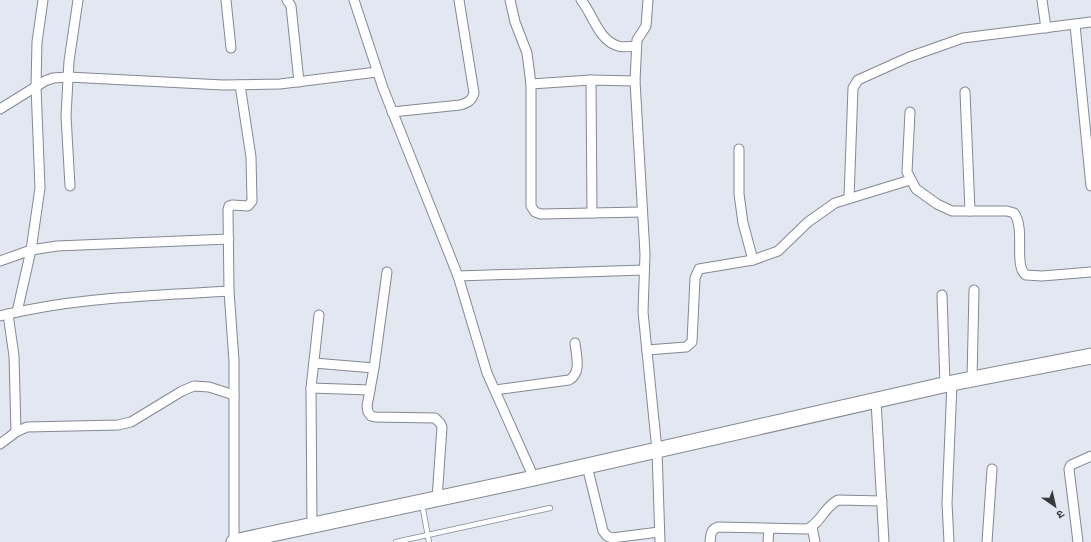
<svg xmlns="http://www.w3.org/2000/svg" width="1091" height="542" font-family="'Source Sans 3','Noto Sans Devanagari',sans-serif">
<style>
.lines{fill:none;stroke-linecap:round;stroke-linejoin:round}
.lane-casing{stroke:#838892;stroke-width:6}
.street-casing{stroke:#838892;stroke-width:11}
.primary-casing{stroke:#838892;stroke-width:17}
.lane{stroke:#fff;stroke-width:4.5}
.street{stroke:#fff;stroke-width:9}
.primary{stroke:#fff;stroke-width:15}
</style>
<rect width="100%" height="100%" fill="#e2e7f2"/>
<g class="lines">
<defs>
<g id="lane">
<path d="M422 504 429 542"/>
<path d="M396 542 550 508"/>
</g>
<g id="street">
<path d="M226 0 231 48"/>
<path d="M287 0 291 6 299 82"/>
<path d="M354 0 383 88 458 276 487 373 534 478"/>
<path d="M510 0 515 22 527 53 531 84V206L535 212 541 214 642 212"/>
<path d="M581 0C593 14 598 40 618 46 623 48 631 46 636 46"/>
<path d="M648 0 646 26 637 40 635 81 645 254 643 312 657 450 660 542"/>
<path d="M1042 0 1046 28"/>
<path d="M1075 25 1091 186"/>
<path d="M591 80 592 213"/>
<path d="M531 84 591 80 635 81"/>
<path d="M965 92 970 211"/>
<path d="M0 109 45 81 53 78 68 77 223 85 280 84 377 72"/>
<path d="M392 112 460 105C467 103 472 101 474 93L459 0"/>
<path d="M910 112 907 172 916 189 937 204 952 211H1007L1014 213C1026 229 1013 266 1026 275L1042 276 1091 272"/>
<path d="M739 149V194L743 223 753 260"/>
<path d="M70 186 66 116 69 61 78 0"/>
<path d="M849 198 853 88 858 80 909 57 963 38 1091 22"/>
<path d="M0 261 31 250 57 246 229 239"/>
<path d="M387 272 374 368 367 406 368 412 371 416 375 417 435 418 440 423 442 427 437 499"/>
<path d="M458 276 644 270"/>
<path d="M942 295 945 385"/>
<path d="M17 312 31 250 40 188 36 86 37 42 43 0"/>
<path d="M8 314 14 356 16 432"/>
<path d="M0 316C75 297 152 296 229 291"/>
<path d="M647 350 686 347 692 342 695 278 699 269 753 260 778 251 808 222 835 203 910 180"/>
<path d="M314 363 374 368"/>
<path d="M972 379 974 290"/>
<path d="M311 388 370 390"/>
<path d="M495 390 569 380C582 373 576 355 575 343"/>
<path d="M876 401 884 542"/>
<path d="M0 444 16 432 27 427 118 425 131 422 182 391 194 386 209 387 234 395"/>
<path d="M587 466 603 531 607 536 612 538 659 532"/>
<path d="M312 526 311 388 319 315"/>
<path d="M812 527 815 542"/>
<path d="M234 542V361L229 291 228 210 229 206 232 205 248 206 252 201 251 157 240 85"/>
<path d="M710 542C711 535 710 530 718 527L807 529C821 523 824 507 838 500L882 501"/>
<path d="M768 542 769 529"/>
<path d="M949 542 947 503 952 383"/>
<path d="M987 542 992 469"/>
<path d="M1078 542 1069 469 1071 465 1091 456"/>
</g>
<path id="primary" d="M234 542 534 478 952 383 1091 356"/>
</defs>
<!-- lane casing -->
<use href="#lane" class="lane-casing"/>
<!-- street casing -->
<use href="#street" class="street-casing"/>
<!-- primary casing -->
<use href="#primary" class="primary-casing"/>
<!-- lane -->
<use href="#lane" class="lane"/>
<!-- street -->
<use href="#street" class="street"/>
<!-- primary -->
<use href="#primary" class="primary"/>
</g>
<!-- north arrow -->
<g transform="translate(1055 506) rotate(146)" stroke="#e2e7f2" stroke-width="3" paint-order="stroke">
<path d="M0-3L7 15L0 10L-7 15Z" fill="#37393d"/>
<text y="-6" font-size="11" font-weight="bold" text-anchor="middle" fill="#37393d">उ</text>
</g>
</svg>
